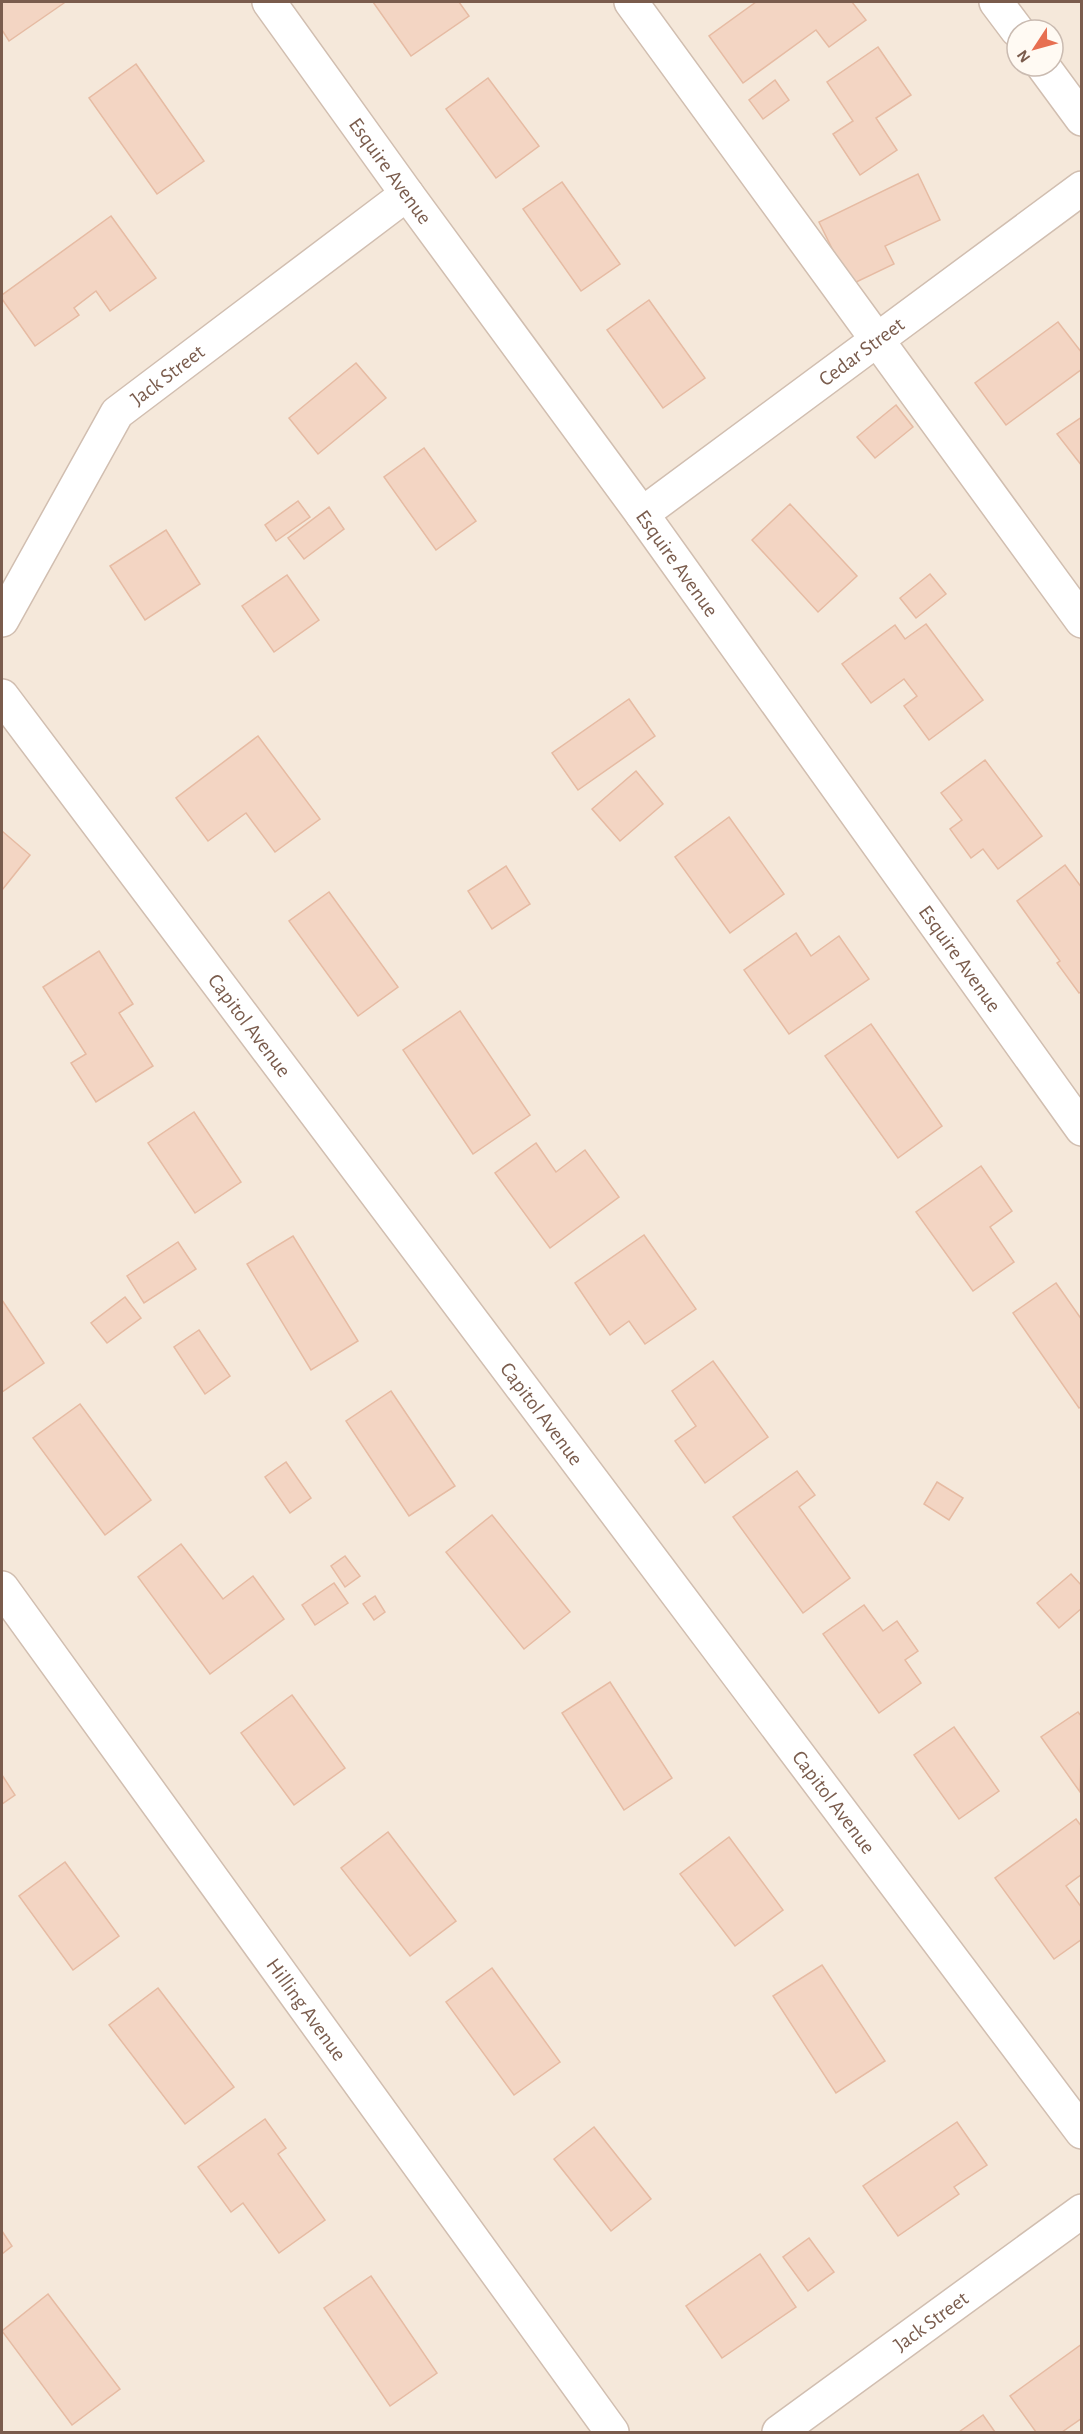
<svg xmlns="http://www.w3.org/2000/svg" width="1083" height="2434" font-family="'Alegreya Sans',sans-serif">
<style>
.residential{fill:#f5e8da;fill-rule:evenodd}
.building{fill:#f3d5c3;stroke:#e6bba3;stroke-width:1.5}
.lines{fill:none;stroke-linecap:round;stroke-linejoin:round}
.minor-casing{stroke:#d1beb0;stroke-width:36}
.minor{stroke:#fff;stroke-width:33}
.labels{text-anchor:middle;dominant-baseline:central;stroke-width:5;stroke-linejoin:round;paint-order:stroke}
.street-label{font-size:21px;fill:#7a5c4d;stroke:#fffaf3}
</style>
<rect width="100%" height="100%" fill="#fdf6ec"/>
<!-- residential -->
<g class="residential">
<path d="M2 2H1081V2211L779 2432H2ZM1017 30H1053V66H1017Z"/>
<path d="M1081 2217V2432H781Z"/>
</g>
<!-- building -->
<g class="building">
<path d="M2 2H63L64 3 9 41 2 30Z"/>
<path d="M373 2H459L469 16 411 56Z"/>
<path d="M756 2H852L866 20 829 47 816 30 743 83 709 36Z"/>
<path d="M878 47 911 95 876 118 897 150 860 175 833 134 853 121 827 82Z"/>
<path d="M136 64 204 161 157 194 89 98Z"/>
<path d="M488 78 539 146 496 178 446 109Z"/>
<path d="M775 80 789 100 763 119 749 100Z"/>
<path d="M918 174 940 220 885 246 894 264 850 285 819 222Z"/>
<path d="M562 182 620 264 581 291 523 209Z"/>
<path d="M111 216 156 278 110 311 96 291 74 308 79 315 35 346 2 299V295Z"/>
<path d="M649 300 705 378 663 408 607 330Z"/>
<path d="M1058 322 1082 353V369L1006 425 975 383Z"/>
<path d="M356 363 386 398 318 454 289 418Z"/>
<path d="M896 405 913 427 875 458 857 437Z"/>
<path d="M1082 417V466L1057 434Z"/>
<path d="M424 448 476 521 436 550 384 477Z"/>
<path d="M298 501 310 517 276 541 265 525Z"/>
<path d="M790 504 857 576 818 612 752 540Z"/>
<path d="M329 507 344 529 304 559 288 538Z"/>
<path d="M166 530 200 584 145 620 110 566Z"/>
<path d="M930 574 946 594 916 618 900 598Z"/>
<path d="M287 575 319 620 274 652 242 606Z"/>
<path d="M926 624 983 700 929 740 904 706 917 696 904 679 871 703 842 664 895 625 905 639Z"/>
<path d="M629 699 655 736 578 790 552 753Z"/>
<path d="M258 736 320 819 275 852 246 813 208 841 176 798Z"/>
<path d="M985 760 1042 836 998 869 983 849 971 858 950 829 962 820 941 793Z"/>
<path d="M636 771 663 804 620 841 592 809Z"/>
<path d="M729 817 784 894 730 933 675 857Z"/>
<path d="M2 831 30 855 2 890Z"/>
<path d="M1065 865 1082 888V991L1079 993 1057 963 1060 961 1017 901Z"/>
<path d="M506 866 530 904 492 929 468 891Z"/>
<path d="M329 892 398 987 358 1016 289 921Z"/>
<path d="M796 933 811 956 839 936 869 979 789 1034 744 970Z"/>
<path d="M99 951 133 1004 119 1013 153 1066 96 1102 71 1063 86 1054 43 987Z"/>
<path d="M460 1011 530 1115 473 1154 403 1050Z"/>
<path d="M871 1024 942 1126 898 1158 825 1056Z"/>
<path d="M194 1112 241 1182 195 1213 148 1143Z"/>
<path d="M536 1143 556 1172 585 1150 619 1197 550 1248 495 1173Z"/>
<path d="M981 1166 1012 1211 990 1227 1014 1262 973 1291 916 1212Z"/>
<path d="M644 1235 696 1309 645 1344 629 1321 610 1335 575 1283Z"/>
<path d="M293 1236 358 1341 311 1370 247 1264Z"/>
<path d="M178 1242 196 1269 144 1303 127 1276Z"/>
<path d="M1056 1283 1082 1320V1406L1079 1408 1013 1313Z"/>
<path d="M125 1297 141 1318 107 1343 91 1323Z"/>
<path d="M2 1300 44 1363 2 1392Z"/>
<path d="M199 1330 230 1376 205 1394 174 1347Z"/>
<path d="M713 1361 768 1437 705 1483 675 1441 696 1426 672 1391Z"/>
<path d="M391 1391 455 1486 409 1516 346 1421Z"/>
<path d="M80 1404 151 1500 105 1535 33 1438Z"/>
<path d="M286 1462 311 1498 290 1513 265 1477Z"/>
<path d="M797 1471 815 1495 799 1507 850 1578 803 1613 733 1517Z"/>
<path d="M937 1482 963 1498 949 1520 924 1504Z"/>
<path d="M492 1515 570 1612 524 1649 446 1552Z"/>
<path d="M181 1544 223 1599 253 1576 284 1619 210 1674 138 1577Z"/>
<path d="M345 1556 360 1576 345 1587 331 1566Z"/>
<path d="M1071 1574 1082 1586V1608L1059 1628 1037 1603Z"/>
<path d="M334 1583 348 1603 315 1625 302 1605Z"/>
<path d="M375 1596 385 1612 374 1620 363 1604Z"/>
<path d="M864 1605 883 1631 897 1621 918 1651 905 1660 921 1683 879 1713 823 1634Z"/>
<path d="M610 1682 672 1778 624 1810 562 1713Z"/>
<path d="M292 1695 345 1768 294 1805 241 1733Z"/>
<path d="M1078 1712 1082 1717 1080 1792 1041 1737Z"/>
<path d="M954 1727 999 1791 959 1819 914 1755Z"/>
<path d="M2 1775 15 1795 2 1804Z"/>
<path d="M1076 1819 1082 1827V1874L1066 1886 1082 1908V1939L1054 1959 995 1878Z"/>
<path d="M388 1832 456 1921 410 1956 341 1868Z"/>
<path d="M729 1837 783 1910 735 1946 680 1874Z"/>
<path d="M65 1862 119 1936 73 1970 19 1896Z"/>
<path d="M822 1965 885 2061 836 2093 773 1996Z"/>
<path d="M492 1968 560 2062 514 2095 446 2002Z"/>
<path d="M158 1988 234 2087 185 2124 109 2025Z"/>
<path d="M265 2119 286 2148 278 2154 325 2220 279 2253 243 2203 231 2212 198 2167Z"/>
<path d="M957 2122 987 2165 954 2187 959 2194 898 2236 863 2186Z"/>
<path d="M594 2127 651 2199 611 2231 554 2159Z"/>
<path d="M2 2231 12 2246 2 2254Z"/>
<path d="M809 2238 834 2272 808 2291 783 2257Z"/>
<path d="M760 2254 796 2307 722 2358 686 2306Z"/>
<path d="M371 2276 437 2373 390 2406 324 2308Z"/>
<path d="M48 2294 120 2389 72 2425 2 2331Z"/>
<path d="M1082 2344V2418L1062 2432H1036L1010 2396Z"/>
<path d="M983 2415 995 2432H959Z"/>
</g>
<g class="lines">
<defs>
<g id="minor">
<path id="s1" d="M269 2 407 194 642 514 1082 1129"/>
<path d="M631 2 1082 621"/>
<path d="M996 2 1017 30"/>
<path d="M1043 66 1082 119"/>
<path id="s2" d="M642 514 1082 188"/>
<path id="s3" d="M2 620 117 413 407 194"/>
<path id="s4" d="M2 696 1082 2132"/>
<path id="s5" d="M2 1588 612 2432"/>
<path id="s6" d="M779 2432 1082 2211"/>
</g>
</defs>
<!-- minor casing -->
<use href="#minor" class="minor-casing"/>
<!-- minor -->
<use href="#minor" class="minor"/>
</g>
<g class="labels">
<!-- street labels -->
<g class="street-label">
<text stroke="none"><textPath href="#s1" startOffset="208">Esquire Avenue</textPath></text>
<text stroke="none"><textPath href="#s2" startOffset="273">Cedar Street</textPath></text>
<text stroke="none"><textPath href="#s3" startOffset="300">Jack Street</textPath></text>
<text stroke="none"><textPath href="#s1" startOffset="694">Esquire Avenue</textPath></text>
<text stroke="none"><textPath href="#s1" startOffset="1180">Esquire Avenue</textPath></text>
<text stroke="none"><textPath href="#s4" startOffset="412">Capitol Avenue</textPath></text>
<text stroke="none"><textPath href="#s4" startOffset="898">Capitol Avenue</textPath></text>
<text stroke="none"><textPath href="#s4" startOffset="1384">Capitol Avenue</textPath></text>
<text stroke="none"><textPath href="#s5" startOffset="520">Hilling Avenue</textPath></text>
<text stroke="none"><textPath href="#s6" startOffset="188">Jack Street</textPath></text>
</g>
</g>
<!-- border -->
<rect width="1083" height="2434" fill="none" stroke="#7a5c4d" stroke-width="6"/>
<!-- north arrow -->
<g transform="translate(1035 48) rotate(234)"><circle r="28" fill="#fffaf3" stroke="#cabbb1" stroke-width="1.5"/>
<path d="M0-4.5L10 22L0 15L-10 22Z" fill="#e76f51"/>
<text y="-9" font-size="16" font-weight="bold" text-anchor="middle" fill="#7a5c4d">N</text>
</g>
</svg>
